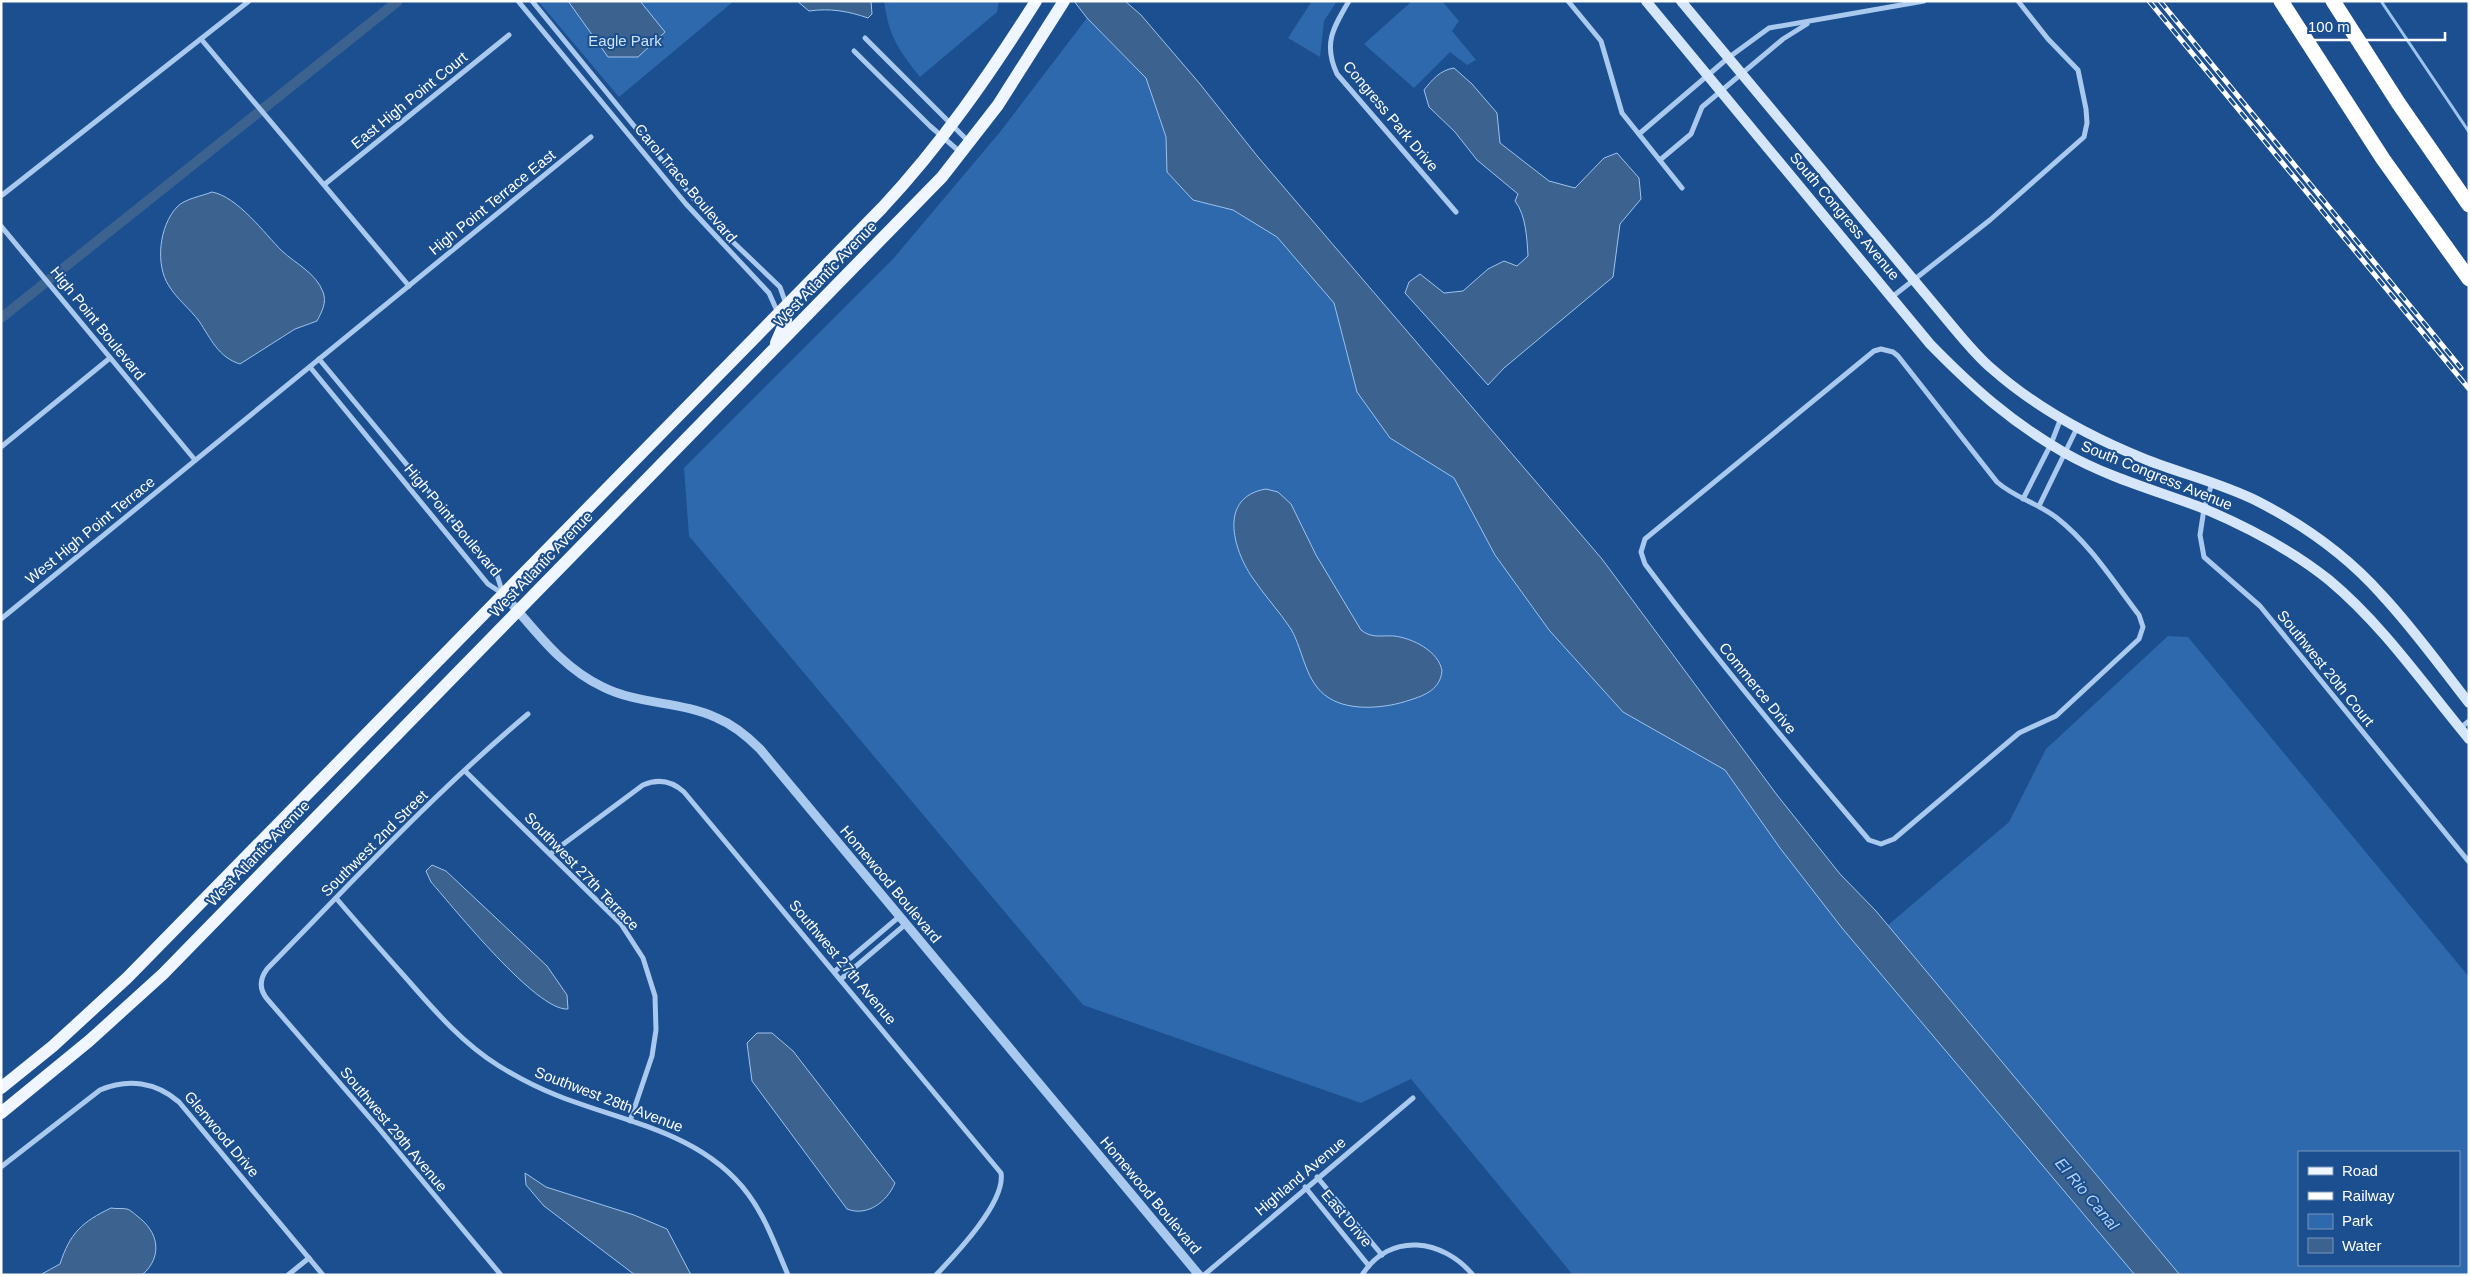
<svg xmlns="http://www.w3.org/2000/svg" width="2470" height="1276" font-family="Arial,sans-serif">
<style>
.green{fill:#2e69ad;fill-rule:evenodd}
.water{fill:#3c6290;stroke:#9cc4f0}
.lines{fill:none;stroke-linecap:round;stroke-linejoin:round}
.stream{stroke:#9cc4f0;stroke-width:3}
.canal{stroke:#3c6290;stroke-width:10}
.minor{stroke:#a9c9ee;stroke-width:5}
.tertiary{stroke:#a9c9ee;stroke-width:9}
.secondary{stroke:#d6e6fa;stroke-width:10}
.primary{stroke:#f0f6ff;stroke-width:12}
.motorway{stroke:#fff;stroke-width:15}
.rail-casing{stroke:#fff;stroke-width:5}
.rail{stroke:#1b4f8f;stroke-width:3;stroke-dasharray:9;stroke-linecap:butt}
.labels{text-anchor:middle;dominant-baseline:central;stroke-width:4;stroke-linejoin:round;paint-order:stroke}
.park-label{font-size:15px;fill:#cfe3fa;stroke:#1b4f8f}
.street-label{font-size:15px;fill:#fff;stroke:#1b4f8f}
.water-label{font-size:16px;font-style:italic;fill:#b5d3f5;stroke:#1b4f8f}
</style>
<rect width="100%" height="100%" fill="#1b4f8f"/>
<!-- green -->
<g class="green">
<path d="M538 1H734L619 97Z"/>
<path d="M884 1H999L997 12 920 77C898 49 889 37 884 1Z"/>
<path d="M1312 1H1337L1324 21 1320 57 1288 38Z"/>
<path d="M1412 1H1442L1459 21 1452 31 1476 60 1467 65 1450 52 1414 88 1364 44Z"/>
<path d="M1087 18 1146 78 1166 137 1167 172 1193 200 1233 210 1277 237 1334 303 1346 352 1390 438 1454 478 1495 555 1549 630 1623 712 1725 770 1780 848 1860 949 2009 822 2046 749 2168 636 2188 637 2469 977V1275H1573L1411 1079 1361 1103 1083 1005 689 536 684 468 893 259 1000 132ZM2299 1152H2459V1265H2299Z"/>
</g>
<!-- water -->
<g class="water">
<path d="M568 1H640L665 32 638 57H608Z"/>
<path d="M797 1H871L872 14 868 18C848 11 830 8 809 11Z"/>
<path d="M1074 1H1125L1141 15 1200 84 1258 157 1602 559 1777 795 1840 874 1876 911 2180 1275H2135L1842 928 1780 848 1725 770 1623 712 1549 630 1495 555 1454 478 1390 438 1357 392 1334 303 1277 237 1233 210 1193 200 1167 172 1166 137 1146 78 1087 18Z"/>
<path d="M1454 68 1472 84 1497 113 1500 143 1549 181 1575 188 1604 158 1617 153 1639 178 1641 199 1620 224 1613 277 1504 368 1488 385 1405 293 1409 282 1420 274 1444 293 1463 291 1488 269 1504 261 1517 266 1528 256C1527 239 1526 215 1515 201L1518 194 1477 160 1455 132 1429 107 1424 90C1432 80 1440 70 1454 68Z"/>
<path d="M212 192C238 197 264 233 282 251 296 264 316 273 323 292 327 303 322 311 317 321L295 329 240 364C218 357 211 339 199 321 190 309 177 299 169 286 155 265 159 226 177 207 184 199 202 196 212 192Z"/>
<path d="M1266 489 1278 492 1291 504 1316 555 1361 630C1372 639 1382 635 1394 636 1412 638 1439 651 1442 671 1440 689 1426 695 1410 700 1387 708 1351 712 1329 698 1305 683 1304 652 1291 629 1279 611 1264 595 1252 577 1233 549 1218 497 1266 489Z"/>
<path d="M432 865 446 871 547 966 567 995 568 1009C537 1012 454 908 431 882L426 871Z"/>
<path d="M757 1033H772L793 1051 895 1183C887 1202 867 1217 847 1209L752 1081 747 1043Z"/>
<path d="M525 1173 546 1187 634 1215 667 1229 691 1275H635L544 1206 526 1185Z"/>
<path d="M111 1208C116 1209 122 1208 127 1209 130 1210 134 1213 137 1216 158 1231 164 1256 142 1275H40L60 1264C70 1233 82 1222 111 1208Z"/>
</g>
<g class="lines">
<!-- stream -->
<path class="stream" d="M2381 1 2469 132"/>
<!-- canal -->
<path class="canal" d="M1 318 398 1"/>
<!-- minor -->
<g class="minor">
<path d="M518 1 686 204 769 293 778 313"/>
<path d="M532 1 693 198 731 240 780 287 786 304"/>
<path d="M1349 1C1333 28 1323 44 1337 74L1456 212"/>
<path d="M1568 1 1601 41 1622 113 1682 188"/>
<path d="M865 38 969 142"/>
<path d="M201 39 409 286"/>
<path d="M854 51 930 126 960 152"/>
<path d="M1639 134 1728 58 1769 28 1924 1"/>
<path d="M1660 160 1691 134 1702 107 1783 39 1807 24"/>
<path d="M325 184 509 35"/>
<path d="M1 196 249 1"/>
<path d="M1 226 195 460"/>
<path d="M1892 297 1990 220 2084 137 2087 123 2086 109 2078 70 2048 39 2018 1"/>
<path d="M1881 349 1893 352 1898 356 1997 482C2015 498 2038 503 2057 518 2090 544 2113 581 2139 615L2143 627 2139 639 2056 716 2019 733 1894 839 1881 844 1869 840C1792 750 1716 659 1645 564L1641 552 1645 539 1874 351Z"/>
<path d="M319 359 496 572 503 594"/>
<path d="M310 367 488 584 503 594"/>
<path d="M1 447 110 358"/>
<path d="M2212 483 2204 509 2200 535 2204 557 2260 606 2469 862"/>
<path d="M2023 499 2051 444 2061 418"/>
<path d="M2039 506 2077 428"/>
<path d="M1 619 591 137"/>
<path d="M2460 728 2469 721"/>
<path d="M465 771 621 924 643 958 655 996 656 1030 652 1056 630 1121"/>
<path d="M550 854 643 785C659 778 672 781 684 792L1001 1173C1006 1202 955 1255 936 1275"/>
<path d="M336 898C359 925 382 951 406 978 434 1010 462 1043 499 1066 517 1077 536 1087 556 1095 623 1122 702 1132 748 1194 766 1218 776 1247 788 1275"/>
<path d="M834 972 900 916"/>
<path d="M841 979 907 923"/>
<path d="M1 1167 100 1090C128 1078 156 1082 179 1102L323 1275"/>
<path d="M1317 1177 1382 1255"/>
<path d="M1305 1187 1369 1266"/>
<path d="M288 1275 309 1258"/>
<path d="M501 1275 376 1125 268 1000C259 990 259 980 267 969 352 882 435 792 528 714"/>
<path d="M1204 1275 1413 1098"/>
<path d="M1362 1275C1390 1231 1443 1239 1473 1275"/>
</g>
<!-- tertiary -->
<path class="tertiary" d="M503 594C534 628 560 667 603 687 639 705 681 701 717 718 734 725 747 736 760 749L1199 1275"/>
<!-- secondary -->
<g class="secondary">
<path d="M1646 1 1930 344C1973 388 2011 422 2065 453 2109 478 2158 491 2205 509 2247 527 2293 551 2329 580 2383 625 2424 685 2469 739"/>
<path d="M1681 1 1953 327C1965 341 1977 356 1991 368 2036 408 2092 438 2147 460 2183 474 2223 484 2257 501 2302 524 2347 556 2381 594 2413 628 2440 666 2469 703"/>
</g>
<!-- primary -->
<g class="primary">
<path d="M776 343 786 320 787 305"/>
<path d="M1 1088 53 1046 127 978 882 208C941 145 990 74 1036 1"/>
<path d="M1 1113 89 1041 163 974 942 177 998 105 1064 1"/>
</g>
<!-- motorway -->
<g class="motorway">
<path d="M2281 1 2383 159 2469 279"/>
<path d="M2333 1 2399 104 2469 205"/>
</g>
<defs>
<g id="rail">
<path d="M2149 1 2469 389"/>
<path d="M2160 1 2461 368"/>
</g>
</defs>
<!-- rail casing -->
<use href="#rail" class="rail-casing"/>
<!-- rail -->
<use href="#rail" class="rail"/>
</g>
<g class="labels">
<!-- park labels -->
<g class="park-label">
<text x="625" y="40">Eagle Park</text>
</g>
<!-- street labels -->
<g class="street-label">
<text transform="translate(409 100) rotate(-39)">East High Point Court</text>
<text transform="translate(1391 116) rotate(50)">Congress Park Drive</text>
<text transform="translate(686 183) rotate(50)">Carol Trace Boulevard</text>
<text transform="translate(492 202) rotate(-39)">High Point Terrace East</text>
<text transform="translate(1845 216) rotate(50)">South Congress Avenue</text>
<text transform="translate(825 274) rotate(-46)">West Atlantic Avenue</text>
<text transform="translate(98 323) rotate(51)">High Point Boulevard</text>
<text transform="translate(2157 475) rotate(22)">South Congress Avenue</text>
<text transform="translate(453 520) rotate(50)">High Point Boulevard</text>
<text transform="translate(90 530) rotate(-39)">West High Point Terrace</text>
<text transform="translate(541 564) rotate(-46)">West Atlantic Avenue</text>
<text transform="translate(2326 668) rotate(51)">Southwest 20th Court</text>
<text transform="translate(1758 688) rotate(51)">Commerce Drive</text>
<text transform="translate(374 843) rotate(-45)">Southwest 2nd Street</text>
<text transform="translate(258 853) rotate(-46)">West Atlantic Avenue</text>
<text transform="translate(582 871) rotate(46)">Southwest 27th Terrace</text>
<text transform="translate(891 884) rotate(50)">Homewood Boulevard</text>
<text transform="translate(843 962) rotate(50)">Southwest 27th Avenue</text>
<text transform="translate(609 1099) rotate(21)">Southwest 28th Avenue</text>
<text transform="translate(394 1129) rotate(50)">Southwest 29th Avenue</text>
<text transform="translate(222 1134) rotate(50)">Glenwood Drive</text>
<text transform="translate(1300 1176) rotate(-40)">Highland Avenue</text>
<text transform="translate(1151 1195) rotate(50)">Homewood Boulevard</text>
<text transform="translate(1347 1218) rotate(50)">East Drive</text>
</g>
<!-- water labels -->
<g class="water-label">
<text transform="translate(2087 1194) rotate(50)">El Rio Canal</text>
</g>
</g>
<!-- border -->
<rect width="2470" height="1276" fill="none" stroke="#ffffff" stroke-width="5"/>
<!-- legend -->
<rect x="2298" y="1151" width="162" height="115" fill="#1b4f8f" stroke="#7695bc"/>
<rect x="2308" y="1167" width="25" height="8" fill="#f0f6ff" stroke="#7695bc"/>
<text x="2342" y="1176" font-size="15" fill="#ffffff">Road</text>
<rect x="2308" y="1192" width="25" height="8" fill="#ffffff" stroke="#7695bc"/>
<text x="2342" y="1201" font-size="15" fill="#ffffff">Railway</text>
<rect x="2308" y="1214" width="25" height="15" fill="#2e69ad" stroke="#7695bc"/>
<text x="2342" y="1226" font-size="15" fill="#ffffff">Park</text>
<rect x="2308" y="1238" width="25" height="15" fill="#3c6290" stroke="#7695bc"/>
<text x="2342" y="1251" font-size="15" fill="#ffffff">Water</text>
<!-- scale -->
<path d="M2300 32v8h145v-8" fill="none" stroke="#ffffff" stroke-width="2.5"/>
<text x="2308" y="32" font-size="15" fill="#ffffff" stroke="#1b4f8f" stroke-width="4" paint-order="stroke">100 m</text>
</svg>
